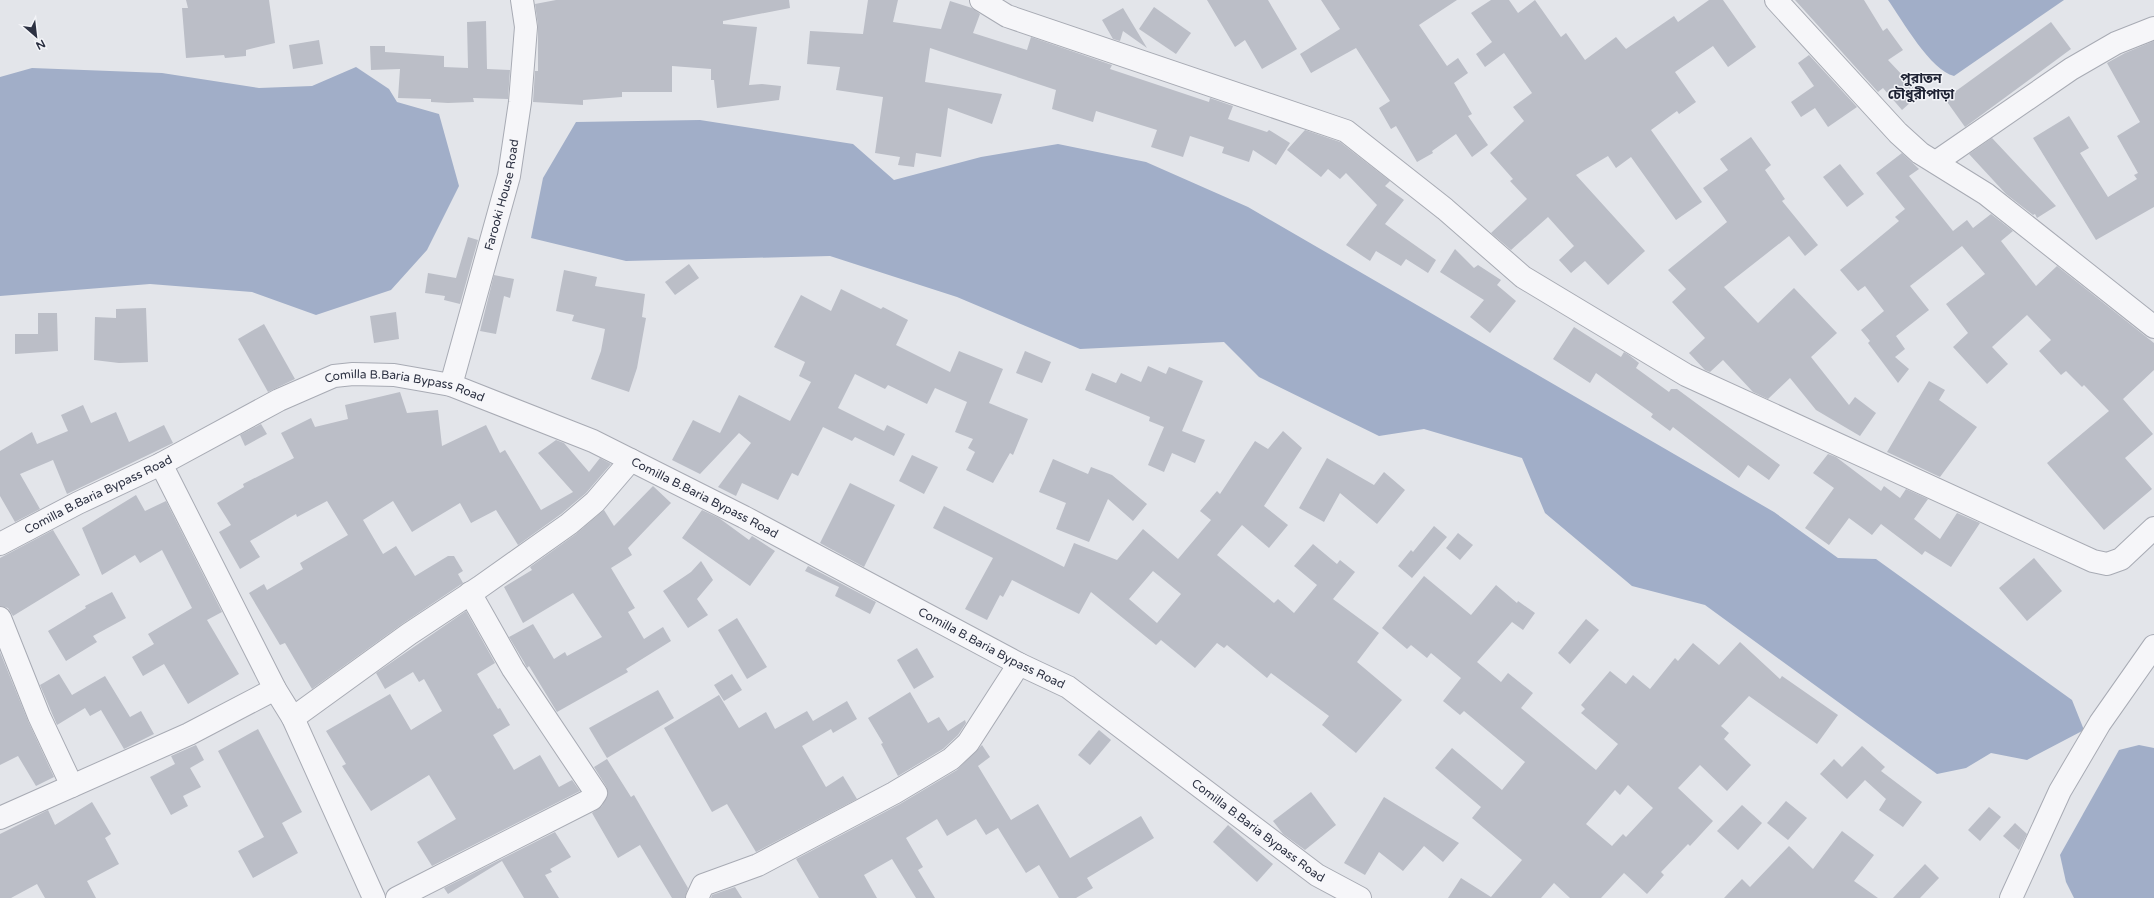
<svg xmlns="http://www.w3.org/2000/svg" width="2154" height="898" font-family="'Varela Round','Noto Sans Bengali',sans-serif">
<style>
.water{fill:#a1aec8}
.building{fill:#bbbec7;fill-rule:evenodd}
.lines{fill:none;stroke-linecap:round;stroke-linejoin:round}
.street-casing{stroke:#a8abb4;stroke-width:24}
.street{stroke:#f6f6f9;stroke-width:22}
.labels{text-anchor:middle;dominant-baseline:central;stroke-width:3;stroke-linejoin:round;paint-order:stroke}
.street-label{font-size:12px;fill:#2c3142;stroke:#f3f4f8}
.quarter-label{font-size:14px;font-weight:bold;fill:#1e2233;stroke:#f3f4f8}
</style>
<rect width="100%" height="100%" fill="#e3e5ea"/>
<!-- water -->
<g class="water">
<path d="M1888 0H2064L1954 76C1931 71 1902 20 1888 0Z"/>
<path d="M356 67 389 89 397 102 439 114 459 186 427 250 391 290 316 315 252 292 150 284 0 296V77L32 68 162 73 259 88 312 86Z"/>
<path d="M700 120 853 144 894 180 981 157 1058 144 1146 162 1248 207 1774 512 1838 558 1876 559 2072 700 2084 730 2027 760 1991 753 1966 768 1937 774 1705 605 1632 586 1545 513 1522 458 1424 429 1379 436 1259 377 1224 342 1080 349 957 297 830 256 626 261 531 238 543 178 576 122Z"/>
<path d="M2139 745 2154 748V898H2074L2066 882 2060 855 2119 750Z"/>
</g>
<!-- building -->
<g class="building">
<path d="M186 0H269L275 43 246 50V56L225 58 224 55 186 58 182 8H188Z"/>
<path d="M556 0H789L790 8 723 21V24L757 27 749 85 762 84 781 86 779 100 717 108 714 80H711V69L672 66V92H622V97L583 100V105L533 102 535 71H538V25L535 4Z"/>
<path d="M868 0H898L893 22 941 29 950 1 972 8 980 14 973 33 1027 50 1031 37 1112 65 1110 69 1209 102 1210 98 1233 106 1228 119 1267 132 1269 130 1290 143 1276 165 1253 150 1249 162 1222 153 1224 147 1190 136 1183 157 1151 147 1157 130 1096 111 1093 122 1052 109 1056 90 930 48 925 82 1002 94 992 124 948 108 941 157 916 153 914 167 898 165 900 157 875 153 883 97 836 90 840 67 807 64 810 31 863 34Z"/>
<path d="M1207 0H1268L1297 49 1262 69 1245 40 1235 47Z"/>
<path d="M1321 0H1457L1419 25 1447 66 1458 58 1468 73 1454 83 1472 114 1468 116 1488 145 1472 157 1456 134 1432 151 1433 153 1417 162 1396 126 1391 129 1379 108 1390 101 1356 48 1311 73 1300 54 1340 29Z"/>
<path d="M1491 0H1509L1518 13 1535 0 1561 37 1566 33 1585 60 1616 37 1626 49 1674 16 1678 22 1709 0H1723L1756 47 1728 67 1713 46 1675 72 1696 102 1679 114 1677 111 1651 130 1702 202 1676 220 1631 157 1616 168 1608 156 1576 175 1645 251 1608 285 1585 261 1571 273 1559 260 1574 246 1548 217 1511 250 1491 233 1527 199 1510 181 1513 179 1490 153 1524 121 1513 107 1532 93 1504 53 1485 67 1476 54 1492 42 1471 13Z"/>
<path d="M1795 0H1864L1883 31 1887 28 1903 50 1888 60 1920 94 1902 110 1883 88 1878 92Z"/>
<path d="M1154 7 1191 33 1176 54 1139 29Z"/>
<path d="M1123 8 1147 48 1123 31 1120 41 1113 39 1102 20Z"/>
<path d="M486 21 487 69 510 70 508 99 473 98 474 102 448 103 431 102V99L398 98 400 69 371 70 370 46H385V52L444 56V67L468 68 467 22Z"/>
<path d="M2051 22 2071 49 1965 127 1945 99Z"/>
<path d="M319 40 323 64 293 69 289 45Z"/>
<path d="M2154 41V207L2096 240 2033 138 2069 116 2089 148 2080 153 2108 197 2137 179 2134 175 2138 173 2117 136 2140 122 2107 63 2125 53Z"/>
<path d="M1809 55 1857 107 1828 127 1815 108 1801 117 1791 102 1814 86 1798 63Z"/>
<path d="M1305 130 1340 142 1390 181 1385 186 1404 200 1385 224 1436 260 1428 273 1406 259 1401 266 1376 251 1370 261 1346 245 1377 205 1346 173 1340 179 1328 169 1321 177 1287 150Z"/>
<path d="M1751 137 1771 165 1765 170 1785 199 1782 201 1818 245 1805 256 1789 236 1724 287 1758 323 1794 288 1837 333 1811 357 1849 405 1855 397 1876 413 1860 436 1816 410 1790 378 1768 399 1753 392 1723 360 1710 372 1705 370 1689 353 1705 338 1672 302 1686 289 1668 270 1727 222 1703 188 1728 170 1720 159Z"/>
<path d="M1992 138 2056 206 2037 218 2035 214 2033 215 2006 194 1969 154Z"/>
<path d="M1902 153 1919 169 1909 176 1953 231 1967 220 1973 228 1991 214 2013 231 2001 241 2036 286 2057 266 2154 343V370L2123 399 2153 434 2125 458 2152 489 2104 530 2047 463 2109 411 2084 385 2082 387 2066 371 2061 375 2039 351 2051 340 2027 315 1992 347 2008 364 1987 384 1953 347 1968 333 1946 304 1985 274 1962 246 1910 286 1929 310 1896 336 1905 349 1895 357 1909 369 1898 383 1868 343 1870 341 1861 330 1884 311 1865 286 1858 291 1840 270 1899 221 1895 217 1905 209 1876 173Z"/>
<path d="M1840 164 1864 194 1847 207 1823 177Z"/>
<path d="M468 237 478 240 460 304 444 300 445 296 425 293 428 273 456 278Z"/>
<path d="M1455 249 1474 268 1478 265 1501 280 1497 285 1516 301 1490 333 1470 317 1484 300 1440 272Z"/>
<path d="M689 264 699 278 675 295 665 282Z"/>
<path d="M564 270 597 277 595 286 645 294 642 317 646 318 637 368 629 392 591 379 601 351 605 329 572 321 574 315 556 311Z"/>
<path d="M494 275 514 279 510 298 504 296 496 334 480 331Z"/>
<path d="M841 289 881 309 883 307 908 320 896 345 950 372 959 351 1003 369 989 403 1028 419 1013 455 1010 453 993 483 966 470 975 452 968 448 973 439 955 432 967 402 935 388 927 404 888 385 885 389 855 374 838 408 884 431 887 425 905 434 894 456 855 437 852 441 823 427 798 476 792 473 778 500 742 483 736 496 718 487 751 443 739 433 700 474 672 460 693 420 720 433 739 395 790 421 811 382 799 376 805 362 774 347 801 295 831 311Z"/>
<path d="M146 308 148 362 119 363 94 360 95 317 116 318V309Z"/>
<path d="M396 312 399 339 374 343 370 316Z"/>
<path d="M38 313H57L58 351 15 354V334H38Z"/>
<path d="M264 324 295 379 268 392 238 339Z"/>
<path d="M1574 327 1621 357 1624 352 1629 355 1639 363 1636 368 1669 392 1671 389H1677L1780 465 1769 480 1748 465 1739 478 1673 427 1670 431 1651 417 1653 414 1596 373 1590 383 1553 359Z"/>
<path d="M1025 351 1051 362 1042 383 1016 373Z"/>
<path d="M1148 366 1166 374 1169 367 1203 381 1182 431 1205 440 1195 463 1172 453 1164 472 1148 465 1164 427 1149 421 1150 417 1085 390 1092 373 1116 383 1121 373 1141 382Z"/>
<path d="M1929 381 1945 390 1939 400 1977 427 1940 477 1887 452Z"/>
<path d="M400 392 407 413 438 410 442 446 486 425 500 453 505 450 541 510 573 492 538 453 556 440 564 443 589 472 600 458 611 464 586 493 561 514 518 545 496 510 471 523 460 503 412 532 393 501 363 520 383 554 396 546 415 576 448 556H454L463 571 458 574 463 583 402 624 312 689 285 643 280 645 249 593 264 584 267 590 303 569 300 563 348 535 327 501 297 517 296 514 250 541 260 557 240 569 219 532 231 525 217 503 244 487 243 484 294 458 281 433 311 418 315 427 348 419 345 405Z"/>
<path d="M83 405 91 423 116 412 129 442 164 425 173 443 67 494 53 460 20 474 40 509 15 522 0 496V451L32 432 37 444 68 431 61 415Z"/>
<path d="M261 424 267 434 245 446 240 435Z"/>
<path d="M1283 431 1302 448 1264 506 1288 525 1269 548 1242 525 1217 555 1274 603 1278 599 1294 613 1317 585 1294 566 1313 544 1337 564 1340 560 1355 572 1333 599 1379 633 1357 662 1402 700 1356 753 1322 725 1329 716 1271 673 1267 678 1227 645 1224 648 1217 643 1195 668 1161 640 1156 645 1091 592 1079 614 1012 580 1003 597 1000 595 987 620 965 609 993 558 933 528 944 506 1064 567 1074 543 1117 560 1143 529 1178 559 1211 520 1200 511 1217 491 1220 494 1255 441 1268 449ZM1153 571 1181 594 1157 623 1129 599Z"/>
<path d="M1828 454 1836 457 1881 491 1884 486 1900 498 1906 489 1928 499 1914 519 1940 539 1957 513 1980 523 1951 567 1925 551 1922 555 1881 524 1872 535 1849 518 1829 545 1805 528 1834 488 1813 473Z"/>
<path d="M912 455 938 467 924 494 899 481Z"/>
<path d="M1327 458 1374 485 1384 472 1405 490 1377 524 1340 493 1324 522 1299 508Z"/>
<path d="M1053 459 1088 474 1091 467 1112 475 1147 504 1133 521 1108 499 1089 542 1056 529 1066 503 1039 492Z"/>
<path d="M850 483 895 505 864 567 820 543Z"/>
<path d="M653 486 671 503 628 548 632 555 611 568 635 608 628 612 644 639 663 627 671 641 626 669 628 672 557 712 529 666 527 668 524 662 509 637 533 624 554 659 565 652 567 656 602 637 573 593 523 623 504 587 532 570 530 567 576 534 604 510 614 526Z"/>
<path d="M136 495 145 511 166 501 222 612 207 620 239 674 188 704 164 664 143 676 132 657 154 644 148 634 192 608 162 550 140 563 135 555 102 575 82 528Z"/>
<path d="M702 510 719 518 749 540 752 536 775 551 750 586 682 538Z"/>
<path d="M1434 526 1447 537 1412 578 1398 566 1411 550 1413 552Z"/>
<path d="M53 530 80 575 13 616 8 608 0 606V558Z"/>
<path d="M1458 533 1473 545 1460 560 1446 548Z"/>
<path d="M2034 558 2062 591 2027 621 1999 588Z"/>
<path d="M701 561 713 580 697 599 708 615 688 628 663 591 691 572Z"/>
<path d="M808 566 876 602 870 614 835 596 839 587 805 571Z"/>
<path d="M1424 576 1471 615 1496 585 1517 603 1518 601 1535 613 1523 630 1512 622 1477 662 1501 682 1508 673 1533 693 1521 708 1596 770 1618 744 1581 713 1585 709 1581 705 1610 671 1626 684 1633 675 1650 689 1675 658 1678 661 1693 643 1719 665 1740 642 1780 679 1782 676 1838 715 1817 744 1749 696 1721 726 1729 733 1724 739 1751 765 1727 791 1700 765 1678 788 1713 821 1690 846 1688 844 1661 872 1664 875 1647 894 1624 873 1601 898H1570L1554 883 1541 898H1448L1461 878 1491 897 1522 860 1472 818 1481 807 1435 768 1452 748 1502 790 1525 762 1464 711 1460 715 1443 701 1461 678 1431 653 1427 658 1411 645 1407 649 1382 628ZM1628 785 1653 808 1626 837 1623 834 1612 846 1586 824 1615 790 1620 795Z"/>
<path d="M112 592 126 618 93 636 97 642 66 661 48 631 86 608 85 606Z"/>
<path d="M466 611 495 663 477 674 498 709 500 708 510 725 493 735 514 770 540 755 559 787 572 780 580 791 432 866 417 842 456 819 429 775 371 811 342 766 346 764 326 731 390 694 411 730 442 711 424 679 419 682 413 672 385 689 376 673Z"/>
<path d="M737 618 767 667 747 679 718 630Z"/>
<path d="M1586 619 1599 630 1570 664 1558 653Z"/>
<path d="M917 648 934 677 914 689 897 660Z"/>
<path d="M0 652 28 721 54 777 36 786 18 756 0 765Z"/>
<path d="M59 674 72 695 105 676 130 717 141 711 154 734 124 749 101 710 90 716 85 708 57 725 40 685Z"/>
<path d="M732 674 742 690 724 701 714 685Z"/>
<path d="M658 690 674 718 607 758 589 728Z"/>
<path d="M910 692 928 723 939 717 948 731 965 720 966 723 958 735 943 749 898 776 881 744 883 743 868 718Z"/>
<path d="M719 695 739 728 766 712 775 729 807 711 813 721 847 701 857 719 833 733 831 729 802 746 826 787 843 776 857 799 756 852 727 804 712 812 664 728Z"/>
<path d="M258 729 302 812 282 823 298 853 253 878 238 851 264 837 218 751Z"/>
<path d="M1099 730 1111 740 1090 765 1078 755Z"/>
<path d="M196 745 204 760 190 768 201 787 183 796 188 806 171 815 150 777 175 764 171 756Z"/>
<path d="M982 745 990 757 978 766 1011 820 1038 804 1070 858 1141 816 1154 838 1087 878 1093 888 1076 898H1059L1039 865 1026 873 998 828 986 835 976 819 947 836 937 819 906 838 923 867 918 870 935 898H916L892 859 864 875 877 898H819L796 859 900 804 957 770Z"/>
<path d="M1862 746 1885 767 1881 771 1922 802 1903 827 1879 810 1886 799 1865 780 1847 799 1820 774 1834 759 1842 767Z"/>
<path d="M607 759 631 797 634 795 688 888 685 898H672L640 845 618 858 592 813 602 806 608 793 606 786 594 767Z"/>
<path d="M1311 792 1336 825 1305 850 1283 834 1273 821Z"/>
<path d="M1384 797 1459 843 1443 862 1424 846 1403 871 1379 852 1365 875 1344 863Z"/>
<path d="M1786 801 1807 818 1788 840 1767 823Z"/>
<path d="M92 802 111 834 105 838 119 864 87 881 96 898H45L37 884 11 898H0V834L48 810 55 825Z"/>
<path d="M1742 805 1762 823 1738 850 1717 831Z"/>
<path d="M1989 807 2001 817 1980 841 1968 830Z"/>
<path d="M2015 823 2027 834 2019 850 2003 836Z"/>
<path d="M1228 825 1273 864 1257 882 1213 842Z"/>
<path d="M1842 831 1874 855 1854 881 1878 898H1724L1742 879 1750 887 1789 846 1813 869Z"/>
<path d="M555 832 571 857 550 869 552 872 545 875 559 898H524L502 861 448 894 444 888Z"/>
<path d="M1925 864 1939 878 1920 898H1893Z"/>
<path d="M735 887 742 898H711L712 895Z"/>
</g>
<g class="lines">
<defs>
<g id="street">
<path d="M981 0 1007 16 1346 131 1445 209 1523 277 1686 375 2093 561 2107 564 2121 559 2154 528"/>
<path d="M1776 0 1898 133 1920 153 1986 194 2154 327"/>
<path d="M1936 162 2071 69 2116 43 2154 28"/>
<path id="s1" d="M451 385 509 176 520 102 526 27 522 0"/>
<path d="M161 464 275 689 293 718 374 898"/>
<path id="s2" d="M0 544 78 503 161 464 279 400 334 376 353 374 394 375 451 385 593 441 744 517 1019 664 1068 687 1317 875 1360 898"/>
<path d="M0 618 39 716 72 786"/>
<path d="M293 718 409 634 480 587 569 524 595 502 631 460"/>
<path d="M0 818 189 734 275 689"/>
<path d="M397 898 592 799 596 793 513 669 470 593"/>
<path d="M697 898 703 885 758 865 894 793 951 759 968 743 1019 664"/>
<path d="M2011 898 2060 791 2100 723 2154 646"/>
</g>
</defs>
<!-- street casing -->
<use href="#street" class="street-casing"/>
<!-- street -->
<use href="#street" class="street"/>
</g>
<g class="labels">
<!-- street labels -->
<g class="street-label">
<text stroke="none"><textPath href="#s1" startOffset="197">Farooki House Road</textPath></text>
<text stroke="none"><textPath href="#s2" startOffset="446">Comilla B.Baria Bypass Road</textPath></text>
<text stroke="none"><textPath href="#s2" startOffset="110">Comilla B.Baria Bypass Road</textPath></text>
<text stroke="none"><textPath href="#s2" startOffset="770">Comilla B.Baria Bypass Road</textPath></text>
<text stroke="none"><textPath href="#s2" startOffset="1094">Comilla B.Baria Bypass Road</textPath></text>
<text stroke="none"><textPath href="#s2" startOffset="1418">Comilla B.Baria Bypass Road</textPath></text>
</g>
<!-- quarter labels -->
<g class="quarter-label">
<text x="1921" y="78">পুরাতন<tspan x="1921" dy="16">চৌধুরীপাড়া</tspan></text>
</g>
</g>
<!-- north arrow -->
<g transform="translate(36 36) rotate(152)" stroke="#f3f4f8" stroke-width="3" paint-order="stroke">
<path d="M0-3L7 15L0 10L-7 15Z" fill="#2c3142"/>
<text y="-6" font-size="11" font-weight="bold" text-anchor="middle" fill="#2c3142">N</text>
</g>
</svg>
